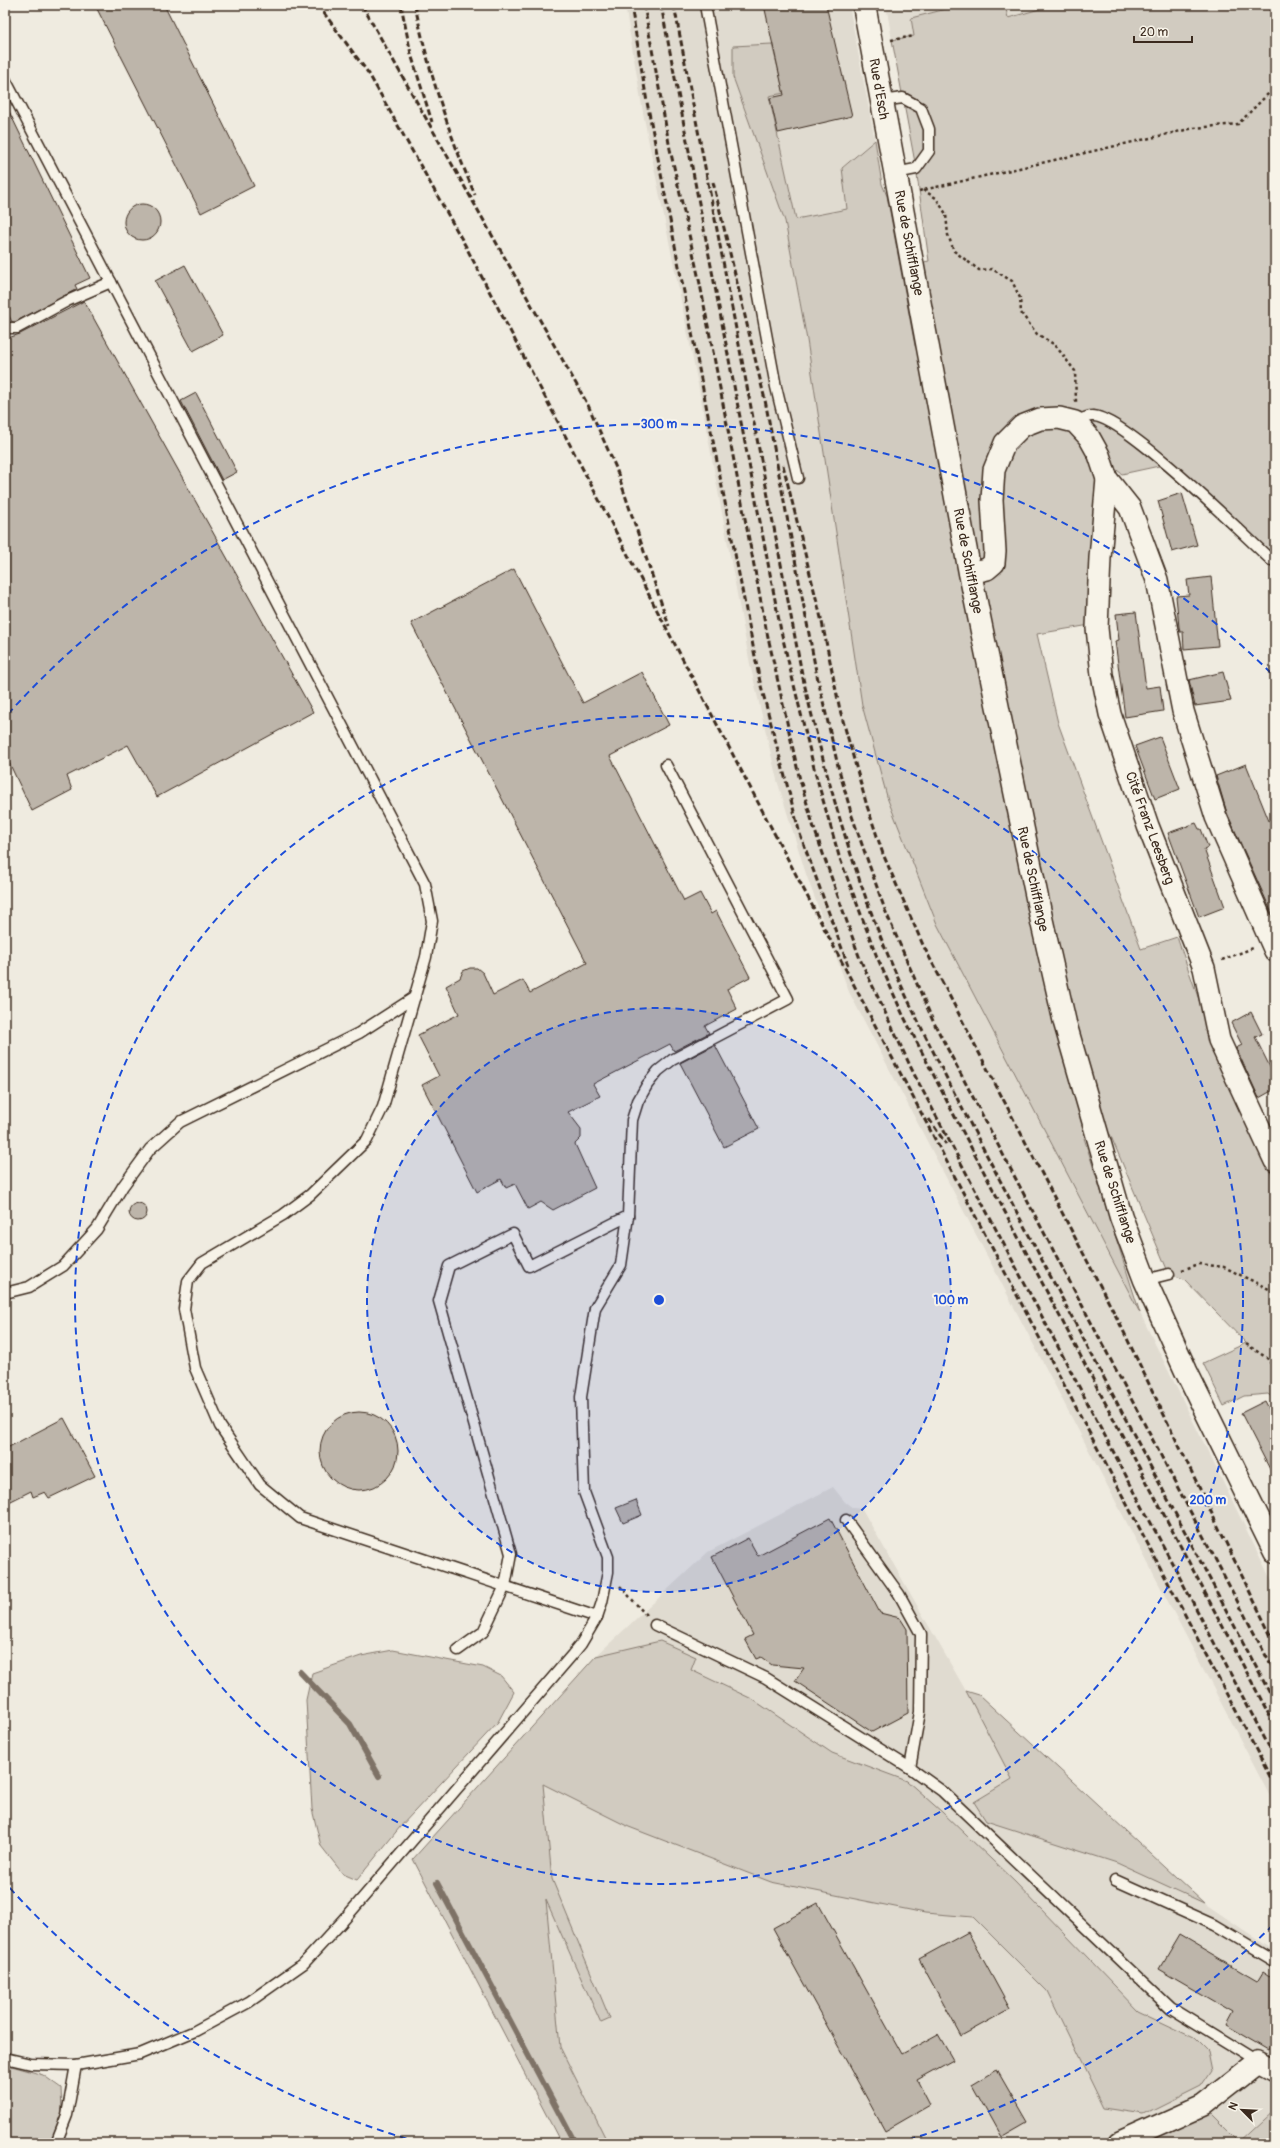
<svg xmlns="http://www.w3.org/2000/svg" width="1280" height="2148" font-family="Pangolin,sans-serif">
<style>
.built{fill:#e0dbd0}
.green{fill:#d1cbc0;stroke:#867a6f}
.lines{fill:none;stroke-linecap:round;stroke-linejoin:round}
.stream{stroke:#7e7266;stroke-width:6}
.building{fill:#bdb5aa;stroke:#3b2a1e}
.service-casing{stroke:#3b2a1e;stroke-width:13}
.minor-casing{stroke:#3b2a1e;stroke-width:24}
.tertiary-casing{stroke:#3b2a1e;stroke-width:25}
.path{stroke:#3b2a1e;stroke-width:2.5;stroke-dasharray:3 3;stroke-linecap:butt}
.service{stroke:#f7f3e8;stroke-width:10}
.minor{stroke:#f7f3e8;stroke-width:21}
.tertiary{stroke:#f7f3e8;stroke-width:22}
.rail{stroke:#3b2a1e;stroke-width:3;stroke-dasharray:6 3;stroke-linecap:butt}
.ring{fill:none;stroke:#1d4ed8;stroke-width:2;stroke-dasharray:7 5}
.labels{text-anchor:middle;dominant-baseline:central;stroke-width:4;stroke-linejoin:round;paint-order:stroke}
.street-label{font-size:14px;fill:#3b2a1e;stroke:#f7f3e8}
.centre{fill:#1d4ed8;stroke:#f7f3e8;stroke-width:2}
.ring-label{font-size:12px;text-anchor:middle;font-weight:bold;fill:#1d4ed8;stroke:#f7f3e8;stroke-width:4;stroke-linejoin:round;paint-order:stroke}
</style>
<rect width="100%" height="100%" fill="#efebe0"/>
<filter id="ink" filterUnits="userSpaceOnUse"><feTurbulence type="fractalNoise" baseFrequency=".025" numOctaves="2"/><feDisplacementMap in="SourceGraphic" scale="8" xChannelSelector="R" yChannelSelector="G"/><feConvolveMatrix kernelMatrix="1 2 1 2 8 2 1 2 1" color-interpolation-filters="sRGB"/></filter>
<g filter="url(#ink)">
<!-- built -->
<g class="built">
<path d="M625 5H849L875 140 842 168 847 209 796 219 769 96 783 93 733 46V77L785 221 807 340 862 705 888 800 937 924 1140 1313 1275 1588V1806L849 992 806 874 777 780 750 664 701 399 644 118Z"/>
<path d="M886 5H962L911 18 914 36 892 40Z"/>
<path d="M1005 5H1054L1007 19Z"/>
<path d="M833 1487 845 1502 853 1508 862 1509 966 1691 979 1695 1204 1903 1275 1951V2108L1237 2142 561 2143 413 1859 596 1656 708 1552Z"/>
</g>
<!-- green -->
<g class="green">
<path d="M962 5H1005L1008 18 1054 5H1275V566L1173 463 1122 474 1099 456 1090 625 1037 634 1058 723 1141 949 1177 937 1226 1077 1275 1182V1400L1268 1394 1244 1396 1224 1406 1203 1363 1246 1343 1184 1279 1169 1274 1110 1134 1084 1138 1140 1313 937 924 888 800 862 705 807 340 785 221 733 77V46L772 44 784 93 769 96 796 219 847 209 842 168 875 140 882 184 887 196 915 346 933 374 913 264 929 261 916 168 892 40 914 36 911 18Z"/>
<path d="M660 1641 696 1657 691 1670 752 1699 832 1753 907 1781 942 1812 1015 1882 1139 2011 1194 2037 1207 2050 1211 2070 1200 2086 1144 2114 1104 2108 1047 1991 973 1917 925 1913 771 1882 629 1827 543 1784 552 1879 610 2019 601 2023 546 1900 560 2047 607 2141 604 2143H561L413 1859 596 1656Z"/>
<path d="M393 1650 483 1667 501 1676 514 1692 498 1722 400 1827 357 1880 343 1874 321 1846 312 1809 306 1700 312 1673 361 1656Z"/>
<path d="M966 1691 979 1695 1204 1903 1117 1863 986 1821 974 1802 1012 1779Z"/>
<path d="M5 2064 43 2075 61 2088 62 2113 50 2143H5Z"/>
<path d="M1202 2106 1238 2142 1275 2108V2143H1120Z"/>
</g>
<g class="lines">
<!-- stream -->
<g class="stream">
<path d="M300 1672 350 1724 379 1776"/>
<path d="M437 1883 575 2143"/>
</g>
</g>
<!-- building -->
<g class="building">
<path d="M95 5H164L254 186 201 213Z"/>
<path d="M764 5H826L852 116 778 133 770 98 784 95Z"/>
<path d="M5 103 90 278 75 285 77 289 15 322H12L5 308Z"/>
<circle cx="142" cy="222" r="18"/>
<path d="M185 265 223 335 193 351 155 281Z"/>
<path d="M84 301 313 712 157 797 128 745 67 776 72 790 32 811 5 754V339L20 334Z"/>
<path d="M196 393 237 472 222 480 181 401Z"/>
<path d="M1182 493 1197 545 1172 552 1158 501Z"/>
<path d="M514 569 583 703 642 672 669 725 610 756 684 901 700 893 711 914 716 911 750 977 727 989 737 1009 705 1026 709 1033 674 1051 670 1044 593 1084 600 1096 568 1112 581 1129V1138L575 1144 595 1188 553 1210 541 1202 528 1209 515 1184 506 1188 501 1179 477 1192 422 1085 439 1076 418 1035 459 1014 446 986 460 978 463 971 470 968H477L483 973 493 995 523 980 530 993 587 963 411 623Z"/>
<path d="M1211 577 1218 646 1184 649 1183 632H1180L1179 627 1176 596 1189 595 1187 580Z"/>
<path d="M1136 612 1146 688 1160 686 1163 711 1125 717 1115 641 1119 640 1116 614Z"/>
<path d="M1223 672 1231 701 1195 706 1189 680Z"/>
<path d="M1160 737 1180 789 1155 799 1135 746Z"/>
<path d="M1246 764 1269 821 1271 820 1275 829V920L1227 813 1216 776Z"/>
<path d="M1196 823 1199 829H1201L1208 847 1204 849 1225 907 1199 917 1168 833Z"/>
<path d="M1251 1012 1262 1034 1255 1037 1275 1077V1089L1259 1098 1236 1048 1242 1045 1231 1023Z"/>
<path d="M715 1045 759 1129 724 1147 680 1063Z"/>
<circle cx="138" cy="1212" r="9"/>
<path d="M1265 1401 1275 1420V1479L1241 1413Z"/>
<circle cx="359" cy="1451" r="39"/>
<path d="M64 1418 95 1476 49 1498 45 1492 33 1497 31 1491 5 1504V1449Z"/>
<path d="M636 1500 642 1515 623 1523 616 1508Z"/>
<path d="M830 1518 880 1613 900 1618 907 1629 908 1713 872 1732 795 1681 804 1668 772 1665 761 1657 756 1659 745 1639 753 1635 712 1557 748 1538 758 1556Z"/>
<path d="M818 1903 902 2054 938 2034 953 2060 917 2080 930 2105 885 2131 773 1928Z"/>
<path d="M968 1932 1010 2009 961 2036 919 1959Z"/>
<path d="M1179 1935 1257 1981 1263 1971 1275 1979V2040L1269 2050 1226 2025 1233 2012 1159 1969Z"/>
<path d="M997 2070 1027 2122 1001 2137 972 2085Z"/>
</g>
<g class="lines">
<defs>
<g id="service">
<path d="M705 5 776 387 798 478"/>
<path d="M5 79 425 884 432 921 426 957 383 1107 367 1140 310 1195 283 1215 202 1263 188 1281 184 1309 195 1368 220 1426 260 1485 300 1518 597 1617"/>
<path d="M881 101 903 98 921 108 929 129V151L916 169 895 173"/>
<path d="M5 328H17L67 301 111 282"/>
<path d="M1075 422C1080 420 1087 416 1092 416 1122 414 1243 534 1271 560"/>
<path d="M1145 1280 1169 1274"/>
<path d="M5 1293 29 1287 63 1266 97 1229 123 1186 150 1149 180 1122 359 1033 415 997"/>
<path d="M846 1520 899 1594 921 1634 920 1712 910 1768"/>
<path d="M655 1625 766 1678 910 1768 942 1791 1170 2008 1258 2062"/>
<path d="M458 1650 483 1632 505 1586 511 1554 439 1301 449 1266 513 1234 529 1266 628 1216"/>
<path d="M1115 1880 1215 1925 1275 1961"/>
<path d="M5 2058 31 2064 76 2065 140 2054 195 2031 249 2002 303 1964 342 1922 572 1655 581 1644 597 1617 602 1602 608 1572V1557L584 1492 581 1397 595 1308 621 1265 628 1216 632 1120 638 1101 647 1085 658 1071 672 1060 788 999 666 765"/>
<path d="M56 2143 67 2115 76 2065"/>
</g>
<g id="minor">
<path d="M1107 479 1100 558 1097 628 1102 675 1110 714 1148 826 1204 968 1219 1040 1275 1161"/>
<path d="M970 573 987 569 994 563 995 551 992 500 994 470 1005 443 1022 426 1040 419 1059 418 1075 422 1089 437 1099 455 1107 479 1130 508 1157 580 1183 711 1216 817 1275 951"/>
<path d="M1120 2143 1202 2106 1258 2062 1275 2071"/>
</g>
<path id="tertiary" d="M864 5 970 573 1042 922 1065 1023 1121 1217 1145 1280 1186 1371 1275 1552"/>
</defs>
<!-- service casing -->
<use href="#service" class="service-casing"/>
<!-- minor casing -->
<use href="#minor" class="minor-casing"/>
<!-- tertiary casing -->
<use href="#tertiary" class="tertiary-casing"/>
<!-- path -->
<g class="path">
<path d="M891 40 914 36"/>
<path d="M923 190 936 198 946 214 948 235 954 251 979 270 992 269 1012 281 1020 298 1021 313 1037 334 1055 345 1075 371 1076 402"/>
<path d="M919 191 1194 128 1238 124 1273 89 1275 81"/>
<path d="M1222 960 1253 948"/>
<path d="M1182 1270 1199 1264 1224 1267 1275 1292"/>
<path d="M1246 1344 1267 1358 1275 1369"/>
<path d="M620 1586 646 1615"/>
<path d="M944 2139 945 2143"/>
</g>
<!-- service -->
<use href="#service" class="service"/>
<!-- minor -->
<use href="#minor" class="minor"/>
<!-- tertiary -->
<use href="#tertiary" class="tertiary"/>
<!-- rail -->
<g class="rail">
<path d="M318 5 369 74 465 245 1275 1786"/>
<path d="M362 5 588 405 616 468 669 626"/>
<path d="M401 5 411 54 432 122"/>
<path d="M415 5C428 70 449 134 475 195"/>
<path d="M631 5 647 102 760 682 800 834 848 965"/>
<path d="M644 5 670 149 700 284 766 628 799 776 814 828 860 959 914 1074 1275 1758"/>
<path d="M661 5 781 631 815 772 839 856 877 957 903 1015 954 1115 1275 1726"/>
<path d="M674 5 802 674C823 765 848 856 883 943 906 1000 935 1055 963 1110L1275 1703"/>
<path d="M713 182 765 400 816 671 838 766 852 816 885 910 933 1021 1275 1673"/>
<path d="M783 465 822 622 840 710 867 806 883 854 923 945 1120 1324 1275 1644"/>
<path d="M929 1119 946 1144"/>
</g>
</g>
</g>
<!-- distance rings -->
<circle cx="659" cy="1300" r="292" fill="#1d4ed8" fill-opacity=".12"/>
<g class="ring">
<circle cx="659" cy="1300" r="292"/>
<circle cx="659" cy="1300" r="584"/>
<path d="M1273 1925A876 876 0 0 1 900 2142M418 2142A876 876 0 0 1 8 1886M8 714A876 876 0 0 1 1273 675"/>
</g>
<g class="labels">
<!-- street labels -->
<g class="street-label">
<text transform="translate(879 89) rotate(80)">Rue d'Esch</text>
<text transform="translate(909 243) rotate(79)">Rue de Schifflange</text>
<text transform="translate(968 561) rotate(79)">Rue de Schifflange</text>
<text transform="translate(1150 828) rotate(70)">Cité Franz Leesberg</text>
<text transform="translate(1033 879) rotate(78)">Rue de Schifflange</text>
<text transform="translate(1115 1192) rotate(72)">Rue de Schifflange</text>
</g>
</g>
<circle cx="659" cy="1300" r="6" class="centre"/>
<g class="ring-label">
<text x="659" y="428">300 m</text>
<text x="951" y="1304">100 m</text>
<text x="1208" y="1504">200 m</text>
</g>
<!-- margin -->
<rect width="1280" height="2148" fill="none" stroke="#f7f3e8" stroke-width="20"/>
<rect x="10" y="10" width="1260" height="2128" fill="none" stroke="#3b2a1e" stroke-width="1.5" filter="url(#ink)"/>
<!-- north arrow -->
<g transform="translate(1242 2110) rotate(294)" stroke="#f7f3e8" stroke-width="3" paint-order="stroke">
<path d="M0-3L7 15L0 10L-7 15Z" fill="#3b2a1e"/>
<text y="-6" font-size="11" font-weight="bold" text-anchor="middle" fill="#3b2a1e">N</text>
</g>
<!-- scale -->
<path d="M1134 36v6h58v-6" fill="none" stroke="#3b2a1e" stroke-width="2"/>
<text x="1140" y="36" font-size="12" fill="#3b2a1e" stroke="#f7f3e8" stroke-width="3" paint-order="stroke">20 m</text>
</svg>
